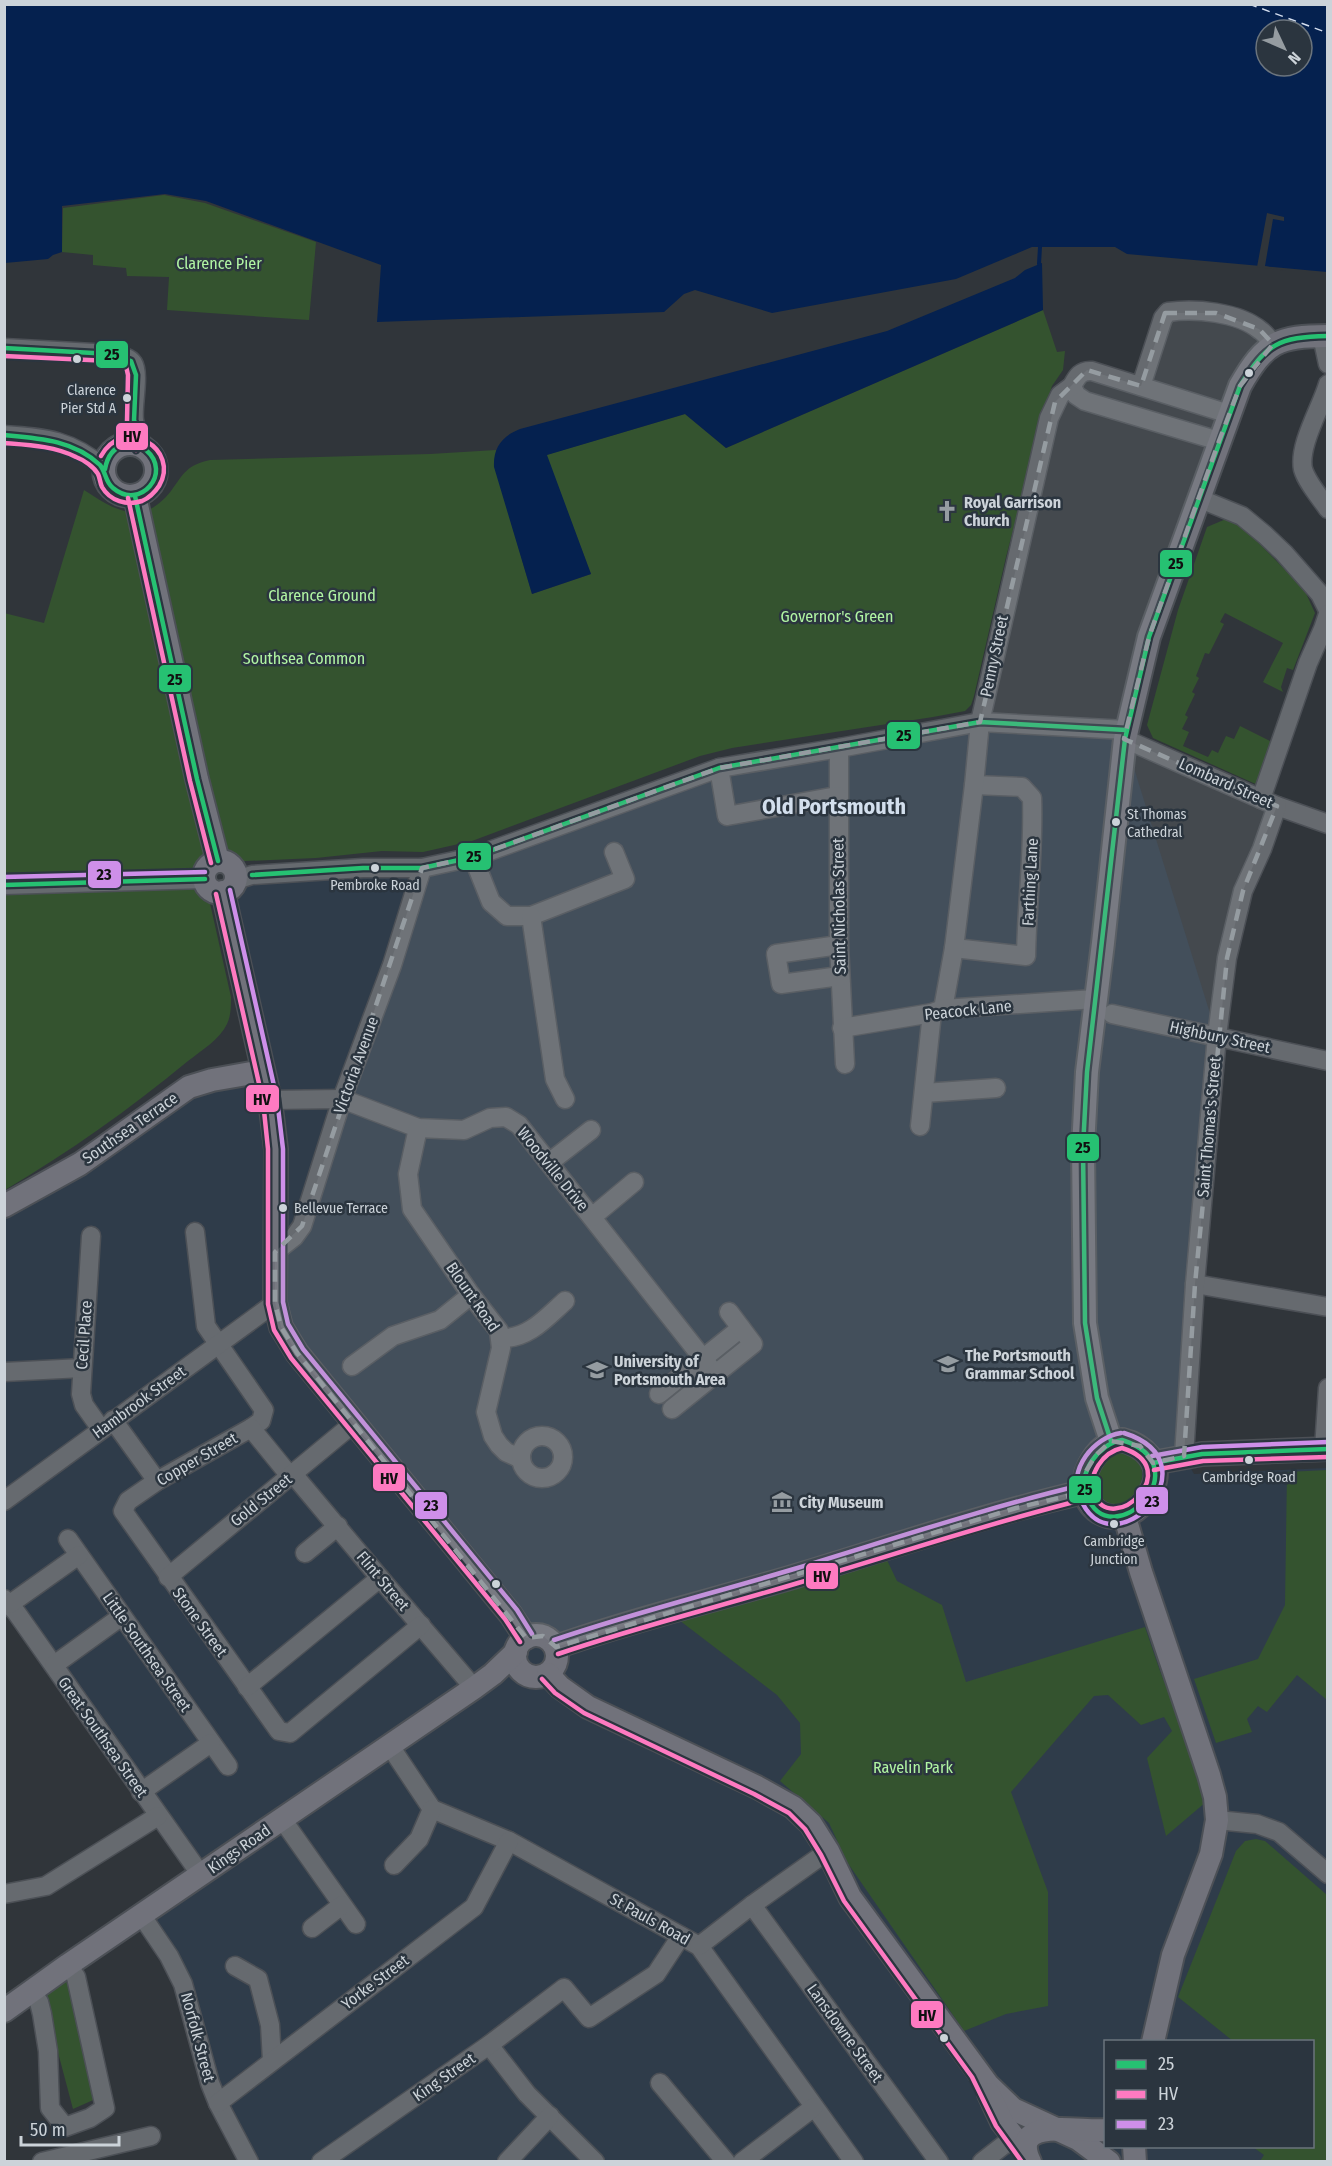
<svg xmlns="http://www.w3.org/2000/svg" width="1332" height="2166" font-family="'Fira Sans Condensed',sans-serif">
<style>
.built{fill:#2f3c4a;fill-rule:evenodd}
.green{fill:#34532f}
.water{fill:#05214f;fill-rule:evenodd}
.pier{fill:#30353a}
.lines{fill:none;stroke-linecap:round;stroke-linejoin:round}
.stream{stroke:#05214f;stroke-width:4}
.ferry{stroke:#d4deef;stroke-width:1.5;stroke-dasharray:8 6;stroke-linecap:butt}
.minor-casing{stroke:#4c5056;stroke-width:21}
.major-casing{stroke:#4c5056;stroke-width:26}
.minor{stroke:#666a6f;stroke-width:18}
.major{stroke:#71727b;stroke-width:22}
.bus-1-casing{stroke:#2b353f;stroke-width:9}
.bus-2-casing{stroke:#2b353f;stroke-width:9}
.bus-3-casing{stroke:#2b353f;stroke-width:9}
.bus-1{stroke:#26c172;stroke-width:4.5}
.bus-2{stroke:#fe7ac1;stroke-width:4.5}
.bus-3{stroke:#ce8fe9;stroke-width:4.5}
.marked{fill:#959ca1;fill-opacity:0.2;stroke:#959ca1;stroke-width:4.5;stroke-dasharray:12 8;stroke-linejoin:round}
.bus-dot{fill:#ccd3d9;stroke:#2b353f;stroke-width:2}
.labels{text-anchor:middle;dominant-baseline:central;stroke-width:5;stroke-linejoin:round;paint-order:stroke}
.bus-label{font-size:14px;fill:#ccd3d9;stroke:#2b353f}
.park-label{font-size:16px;fill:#b1f5a3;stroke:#2b353f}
.poi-label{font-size:16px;font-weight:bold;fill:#ccd3d9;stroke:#2b353f;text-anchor:start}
.street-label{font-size:16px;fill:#ccd3d9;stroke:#2b353f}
.district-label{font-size:22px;font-weight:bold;fill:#d3dfed;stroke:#2b353f}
.line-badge{stroke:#2b353f;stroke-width:2}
.pale-badge-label{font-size:16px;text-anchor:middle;font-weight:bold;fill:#111}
</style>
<rect width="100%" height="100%" fill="#30353a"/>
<!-- built -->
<path class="built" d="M980 722 1125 739 1217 1036 1184 1456 1194 1474 1327 1468V2161H249L224 2115 183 1984 142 1916 200 1876 5 1604 4 1197 176 1097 263 1071 228 916 236 874 422 868 719 768ZM1106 2042H1312V2146H1106Z"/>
<!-- green -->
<g class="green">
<path d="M164 195 205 203 316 242 309 320 167 310 169 277 127 276 126 268 93 265V255L62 252 63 208Z"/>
<path d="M1043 310 1057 352 1065 351 1063 370 1052 386 1046 404 1006 557 974 696 971 705 965 711 933 717 732 748 700 756 472 841 423 852 382 851 316 858 201 863 231 997C231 1006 231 1016 227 1024 220 1039 201 1051 188 1061 130 1109 69 1152 5 1190L4 613 44 623 84 490C115 510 142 528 171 491 184 473 187 465 210 460L430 454 496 450 495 467 532 594 591 574 546 455 685 414 726 448Z"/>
<path d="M1226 519 1242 526 1304 589 1315 613 1293 670 1287 668 1281 687 1283 692 1263 682 1283 643 1225 613 1220 622 1224 624 1209 654 1205 653 1196 676 1199 678 1192 692 1195 694 1185 715 1188 717 1182 729 1189 732 1183 746 1208 757 1212 750 1218 753 1226 736 1234 739 1240 726 1272 742 1260 786 1153 738 1147 725 1178 610 1207 527Z"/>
<path d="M1120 1450C1146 1453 1147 1481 1134 1499 1131 1504 1123 1507 1117 1509L1096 1503 1089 1476 1102 1458Z"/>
<path d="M1327 1470V1700L1297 1675 1267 1712 1258 1706 1247 1719 1252 1732 1216 1743 1194 1679 1258 1659 1285 1605 1287 1472Z"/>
<path d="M887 1560 897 1581 942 1605 966 1682 1145 1627 1160 1671 1177 1714 1206 1802 1166 1836 1147 1758 1172 1731 1164 1717 1141 1725 1108 1695 1094 1696 1011 1792 1048 1892V2006L1006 2014 964 2031 847 1862 829 1823 780 1781 801 1754 800 1723 777 1695 679 1620Z"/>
<path d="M1256 1839 1265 1841 1327 1895V2161H1260L1264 2155 1253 2147 1312 2146V2042L1233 2041 1178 1997 1236 1851 1245 1841Z"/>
<path d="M70 1977 100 2097 73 2109 42 1992Z"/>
</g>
<!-- water -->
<g class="water">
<path d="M5 5H1327V272L1127 254 1115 247H1032L956 279 772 313 695 290 684 294 664 312 377 322 381 265 206 201 165 194 62 206V252L53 255 48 259 5 263ZM1266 30H1302V66H1266Z"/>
<path d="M1042 263 1043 310 726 448 685 414 547 455 591 574 532 594 494 467C493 448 502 436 520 429L887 331 1015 278 1025 270Z"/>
</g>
<!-- pier -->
<path class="pier" d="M1267 213 1284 217V221L1273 219 1265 266 1287 271 1257 267Z"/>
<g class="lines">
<!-- stream -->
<path class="stream" d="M1039 264 1040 247"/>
<!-- ferry -->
<path class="ferry" d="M1249 4 1328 33"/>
<defs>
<g id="minor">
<path d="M1322 336 1328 364"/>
<path d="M4 348 111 354C118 356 128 356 133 363 140 374 132 406 134 420 135 429 140 439 143 447"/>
<path d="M1328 384C1322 406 1298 445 1303 469 1307 483 1320 497 1328 509"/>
<path d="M1141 386 1163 318 1168 312C1195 308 1238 312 1260 330 1265 333 1269 339 1273 344"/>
<path d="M4 435C47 438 71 440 105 469"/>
<path d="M1219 441 1085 401 1076 395 1072 386C1077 376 1081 370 1092 371L1229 414"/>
<path d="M1198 498 1242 516 1265 535 1284 553 1320 594 1328 610"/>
<path d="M1125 739 1277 806 1328 824"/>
<path d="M839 748V945L845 1064"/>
<path d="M719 768 727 816 837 796"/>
<path d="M1261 799 1308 663 1323 629 1328 614"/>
<path d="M473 857 491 902 507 916H531L625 879 614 852"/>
<path d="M236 880 252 875 363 868H422L473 857 719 768 839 748 980 722 1126 730"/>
<path d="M4 885 205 879"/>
<path d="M531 916 555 1079 565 1099"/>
<path d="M839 945 776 954 781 984 840 976"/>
<path d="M954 948 1026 956C1027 902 1034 851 1032 798L1022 787 974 785"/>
<path d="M943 1009 954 948 974 785 980 722 1049 418 1060 395 1072 386"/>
<path d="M1112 1014 1328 1061"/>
<path d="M842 1028 932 1013 943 1009 1095 999"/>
<path d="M924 1093 996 1088"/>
<path d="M270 1100 342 1099 418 1128 464 1130 490 1118 506 1117 519 1125 716 1375"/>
<path d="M920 1126 932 1013"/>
<path d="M418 1128 408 1174 412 1209 471 1295 499 1331 501 1348 486 1412 493 1436 499 1445 506 1452 521 1459"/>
<path d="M550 1162 591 1130"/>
<path d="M592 1217 634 1182"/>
<path d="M195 1232 206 1326 264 1410 261 1421 251 1428"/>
<path d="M91 1236 81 1394 84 1405 101 1429"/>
<path d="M275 1252 294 1237 302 1226 342 1099 392 965 422 868"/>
<path d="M1195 1284 1328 1307"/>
<path d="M502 1338C528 1339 546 1318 565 1301"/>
<path d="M352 1366 393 1336 440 1320 471 1295"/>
<path d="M4 1372 82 1368"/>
<path d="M659 1394 741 1328"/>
<path d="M672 1409 753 1344 729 1312"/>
<path d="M113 1420 157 1481"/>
<circle cx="542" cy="1457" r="21"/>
<path d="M1324 1449 1328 1388"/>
<path d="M1184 1456 1195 1284 1217 1036 1227 958 1243 891 1262 849 1277 806"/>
<path d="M293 1474 380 1578 474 1688"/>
<path d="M290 1476 251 1428 157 1481 128 1501 123 1511 279 1731 290 1733 421 1625"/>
<path d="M4 1501 275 1303"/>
<path d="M68 1539 228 1766"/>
<path d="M305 1553 338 1526"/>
<path d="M168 1577 354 1423"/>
<path d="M4 1599 16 1612 201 1875"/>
<path d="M10 1604 79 1555"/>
<path d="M54 1665 122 1616"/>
<path d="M247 1687 380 1578"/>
<path d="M390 1746 432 1809 509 1841 699 1946 854 2162"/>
<path d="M141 1792 211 1743"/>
<path d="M282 1819 356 1924"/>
<path d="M1217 1820 1257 1824 1279 1832 1328 1874"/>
<path d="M394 1865 419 1839 432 1809"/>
<path d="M4 1894 46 1886 158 1816"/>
<path d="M752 1905 939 2162"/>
<path d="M142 1916 169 1956 183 1984 210 2083 218 2103 249 2162"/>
<path d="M312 1928 342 1905"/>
<path d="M699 1946 752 1905 828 1851"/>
<path d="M235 1966 258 1979 270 2025 272 2061"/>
<path d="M31 1991 39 2002 42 2014 48 2051 50 2108 65 2127 90 2118 105 2108 76 1977 68 1965"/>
<path d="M489 2045 527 2094 595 2162"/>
<path d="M660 2083 726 2162"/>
<path d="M218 2103 474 1907 509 1841"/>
<path d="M42 2162 151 2136"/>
<path d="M321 2162 489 2045 564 1988 589 2018 656 1974 681 1936"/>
<path d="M507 2162 550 2116"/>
<path d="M742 2162 814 2107"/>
<path d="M982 2162 1005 2144 1015 2143 1025 2151"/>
</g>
<g id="major">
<circle cx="130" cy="470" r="26"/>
<path d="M135 496 197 779 218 861"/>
<circle cx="220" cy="877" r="16"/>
<path d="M223 892 270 1100 276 1149 275 1303 281 1327 297 1353 511 1615 526 1638"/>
<path d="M4 1206 80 1164 189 1087 212 1080 263 1071"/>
<path d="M1122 1440C1143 1445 1163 1463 1153 1487 1127 1546 1061 1508 1093 1459 1101 1447 1108 1442 1122 1440Z"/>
<path d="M1111 1441 1097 1398 1085 1323 1083 1147 1087 1072 1103 943 1125 739 1149 637 1240 386C1265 342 1278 336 1328 336"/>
<path d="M1153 1463 1202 1454 1328 1449"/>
<path d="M1125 1517 1141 1572 1209 1775 1215 1797 1217 1820 1211 1854 1173 1955 1153 2042"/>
<circle cx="536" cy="1656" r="21"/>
<path d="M556 1647C634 1619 716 1600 796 1576 892 1547 987 1514 1084 1492"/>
<path d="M548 1674 560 1687 588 1707 757 1787 793 1807 811 1824 828 1851 850 1897 988 2085 1013 2109 1078 2139 1109 2162"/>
<path d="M4 2011 68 1965 474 1688 493 1674 516 1652"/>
<path d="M989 2094 1002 2122 1025 2151"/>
<path d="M1134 2146 1135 2162"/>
<path d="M1030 2162C1008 2115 1081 2133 1106 2130"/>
</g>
</defs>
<!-- minor casing -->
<use href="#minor" class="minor-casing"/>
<!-- major casing -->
<use href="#major" class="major-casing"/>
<!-- minor -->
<use href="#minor" class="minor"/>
<!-- major -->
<use href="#major" class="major"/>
<defs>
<g id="bus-1">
<path d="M4 348 111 354 131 361 136 375 134 420 143 447"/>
<path d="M4 435C38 438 74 440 100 465 106 472 105 482 113 488 140 511 173 473 146 450 140 445 131 443 124 445 113 448 107 458 105 469"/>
<path d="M135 496 197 779 218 861"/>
<path d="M252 875 363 868H422L473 857 719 768 980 722 1126 730"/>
<path d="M4 885 205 879"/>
<path d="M1122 1440C1204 1466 1111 1557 1087 1496 1077 1472 1099 1444 1122 1440Z"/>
<path d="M1111 1441 1097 1398 1085 1323 1083 1147 1087 1072 1125 739 1149 637 1240 386C1266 344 1278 337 1328 336"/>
<path d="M1153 1463 1202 1454 1328 1449"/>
</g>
<g id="bus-2">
<path d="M4 356 110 361 126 366 128 375 127 421 136 450"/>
<path d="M4 443C29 445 54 446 76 457 84 460 94 467 98 474 100 478 100 483 102 487 110 501 127 506 142 501 149 498 155 492 159 486 181 449 124 415 101 456"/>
<path d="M128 498 190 781 211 863"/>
<path d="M216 894 263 1101 268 1149V1304L274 1330 291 1358 505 1619 520 1642"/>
<path d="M1122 1448C1187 1468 1112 1539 1094 1494 1087 1475 1103 1452 1122 1448Z"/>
<path d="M1154 1470 1203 1461 1328 1457"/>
<path d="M558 1654C637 1627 718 1607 798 1583 894 1555 988 1523 1086 1499"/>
<path d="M542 1679 555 1693 584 1713 754 1794 789 1813 805 1829 821 1855 844 1901 972 2077 996 2126 1022 2162"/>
</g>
<g id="bus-3">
<path d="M4 877 205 872"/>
<path d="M230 890 277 1099 283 1149V1302L288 1324 303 1349 517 1610 532 1634"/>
<path d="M1121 1433C1094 1437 1067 1470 1080 1498 1112 1574 1219 1463 1124 1433"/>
<path d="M1152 1456 1202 1447 1328 1442"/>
<path d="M554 1640C633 1613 714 1593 794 1569 890 1540 985 1508 1082 1485"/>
</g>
</defs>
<!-- bus-1 casing -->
<use href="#bus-1" class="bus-1-casing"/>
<!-- bus-2 casing -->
<use href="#bus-2" class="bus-2-casing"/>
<!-- bus-3 casing -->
<use href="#bus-3" class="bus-3-casing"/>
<!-- bus-1 -->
<use href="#bus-1" class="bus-1"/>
<!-- bus-2 -->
<use href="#bus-2" class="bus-2"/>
<!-- bus-3 -->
<use href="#bus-3" class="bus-3"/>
</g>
<!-- marked area -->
<path class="marked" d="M1165 313H1216L1259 329 1273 344 1240 386 1219 441 1149 637 1124 739 1277 806 1243 891 1227 958 1195 1284 1184 1456 1153 1463 1140 1446 1111 1441 1096 1455 1085 1473 1084 1492 1016 1508 556 1647 543 1636 526 1638 297 1353 281 1327 275 1303V1252L302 1226 422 868 473 857 719 768 980 722 1055 402 1087 370 1141 386Z"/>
<!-- icons -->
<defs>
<symbol id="church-bare" viewBox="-9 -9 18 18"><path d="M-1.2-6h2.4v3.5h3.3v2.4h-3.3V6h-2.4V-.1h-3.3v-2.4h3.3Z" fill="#959ca1" stroke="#2b353f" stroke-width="2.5" paint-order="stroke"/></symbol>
<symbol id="school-bare" viewBox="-9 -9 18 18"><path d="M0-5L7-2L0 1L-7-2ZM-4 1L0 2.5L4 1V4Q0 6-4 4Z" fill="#959ca1" stroke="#2b353f" stroke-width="2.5" paint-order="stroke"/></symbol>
<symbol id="university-bare" viewBox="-9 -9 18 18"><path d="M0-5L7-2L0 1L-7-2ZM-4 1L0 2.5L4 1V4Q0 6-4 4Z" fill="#959ca1" stroke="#2b353f" stroke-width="2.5" paint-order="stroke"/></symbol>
<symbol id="museum-bare" viewBox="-9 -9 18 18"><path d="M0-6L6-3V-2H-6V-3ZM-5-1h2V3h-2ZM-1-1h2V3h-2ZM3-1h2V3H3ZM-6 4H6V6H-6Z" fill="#959ca1" stroke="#2b353f" stroke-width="2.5" paint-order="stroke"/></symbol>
</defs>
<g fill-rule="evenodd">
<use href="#church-bare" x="932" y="496" width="30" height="30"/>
<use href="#school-bare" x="933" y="1349" width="30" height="30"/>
<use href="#university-bare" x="582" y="1355" width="30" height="30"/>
<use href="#museum-bare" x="767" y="1487" width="30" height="30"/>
</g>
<!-- markers -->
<g class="bus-dot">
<circle cx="77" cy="359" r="5"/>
<circle cx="1249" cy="373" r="5"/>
<circle cx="127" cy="398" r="5"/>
<circle cx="1116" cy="822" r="5"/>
<circle cx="375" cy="868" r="5"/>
<circle cx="283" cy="1208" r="5"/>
<circle cx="1249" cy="1460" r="5"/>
<circle cx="1114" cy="1524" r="5"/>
<circle cx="496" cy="1584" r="5"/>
<circle cx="944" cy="2038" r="5"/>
</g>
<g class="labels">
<!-- bus labels -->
<g class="bus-label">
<text x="116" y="390" text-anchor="end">Clarence<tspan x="116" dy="18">Pier Std A</tspan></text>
<text x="1127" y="814" text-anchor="start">St Thomas<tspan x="1127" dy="18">Cathedral</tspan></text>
<text x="375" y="885">Pembroke Road</text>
<text x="294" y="1208" text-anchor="start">Bellevue Terrace</text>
<text x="1249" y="1477">Cambridge Road</text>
<text x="1114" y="1541">Cambridge<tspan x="1114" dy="18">Junction</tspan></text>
</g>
<!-- park labels -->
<g class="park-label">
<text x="219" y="263">Clarence Pier</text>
<text x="322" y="595">Clarence Ground</text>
<text x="837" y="616">Governor's Green</text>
<text x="304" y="658">Southsea Common</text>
<text x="913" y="1767">Ravelin Park</text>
</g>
<!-- poi labels -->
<g class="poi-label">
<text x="964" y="502">Royal Garrison<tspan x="964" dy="18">Church</tspan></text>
<text x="965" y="1355">The Portsmouth<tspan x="965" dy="18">Grammar School</tspan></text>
<text x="614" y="1361">University of<tspan x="614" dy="18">Portsmouth Area</tspan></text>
<text x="799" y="1502">City Museum</text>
</g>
<!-- street labels -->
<g class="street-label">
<text transform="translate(994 656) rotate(-78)">Penny Street</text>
<text transform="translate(1226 783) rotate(24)">Lombard Street</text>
<text transform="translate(1030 882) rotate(-87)">Farthing Lane</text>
<text transform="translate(839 906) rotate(-91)">Saint Nicholas Street</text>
<text transform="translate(968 1010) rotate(-6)">Peacock Lane</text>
<text transform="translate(1220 1037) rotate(12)">Highbury Street</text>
<text transform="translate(356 1065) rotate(-70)">Victoria Avenue</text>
<text transform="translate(1209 1127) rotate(-85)">Saint Thomas's Street</text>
<text transform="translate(130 1128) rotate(-35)">Southsea Terrace</text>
<text transform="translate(553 1169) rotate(51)">Woodville Drive</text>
<text transform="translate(473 1297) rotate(55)">Blount Road</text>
<text transform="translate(84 1335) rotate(-86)">Cecil Place</text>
<text transform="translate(139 1402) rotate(-36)">Hambrook Street</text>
<text transform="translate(197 1459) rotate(-30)">Copper Street</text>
<text transform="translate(261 1500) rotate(-39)">Gold Street</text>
<text transform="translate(383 1581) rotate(50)">Flint Street</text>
<text transform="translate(200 1622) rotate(54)">Stone Street</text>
<text transform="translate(147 1652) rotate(55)">Little Southsea Street</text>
<text transform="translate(103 1737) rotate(55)">Great Southsea Street</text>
<text transform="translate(239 1849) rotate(-35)">Kings Road</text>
<text transform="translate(650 1919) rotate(29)">St Pauls Road</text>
<text transform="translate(375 1982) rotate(-37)">Yorke Street</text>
<text transform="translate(845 2033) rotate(54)">Lansdowne Street</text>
<text transform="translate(198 2037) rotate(75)">Norfolk Street</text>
<text transform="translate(444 2077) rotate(-35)">King Street</text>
</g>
<!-- district labels -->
<g class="district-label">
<text x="834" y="806">Old Portsmouth</text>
</g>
</g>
<g class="line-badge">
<rect x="95" y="340" width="34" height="29" rx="6" fill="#26c172"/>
<rect x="115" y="422" width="34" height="29" rx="6" fill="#fe7ac1"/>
<rect x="1159" y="549" width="34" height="29" rx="6" fill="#26c172"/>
<rect x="158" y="664" width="34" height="29" rx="6" fill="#26c172"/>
<rect x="886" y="721" width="35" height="29" rx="6" fill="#26c172"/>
<rect x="457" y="842" width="35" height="29" rx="6" fill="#26c172"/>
<rect x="87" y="860" width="35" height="29" rx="6" fill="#ce8fe9"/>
<rect x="245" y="1084" width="35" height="29" rx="6" fill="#fe7ac1"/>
<rect x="1066" y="1133" width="34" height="29" rx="6" fill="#26c172"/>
<rect x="372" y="1463" width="34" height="29" rx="6" fill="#fe7ac1"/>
<rect x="1068" y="1475" width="34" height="29" rx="6" fill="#26c172"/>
<rect x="1135" y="1486" width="34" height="29" rx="6" fill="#ce8fe9"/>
<rect x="414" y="1491" width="34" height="29" rx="6" fill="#ce8fe9"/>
<rect x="805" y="1562" width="34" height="28" rx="6" fill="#fe7ac1"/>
<rect x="910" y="2000" width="34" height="29" rx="6" fill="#fe7ac1"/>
</g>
<g class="pale-badge-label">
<text x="112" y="360">25</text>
<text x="132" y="442">HV</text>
<text x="1176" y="569">25</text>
<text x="175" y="685">25</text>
<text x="904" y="741">25</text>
<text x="474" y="862">25</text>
<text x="104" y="880">23</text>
<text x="262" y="1105">HV</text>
<text x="1083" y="1153">25</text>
<text x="389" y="1484">HV</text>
<text x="1085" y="1495">25</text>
<text x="1152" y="1507">23</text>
<text x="431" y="1511">23</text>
<text x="822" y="1582">HV</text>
<text x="927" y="2021">HV</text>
</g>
<!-- border -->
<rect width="1332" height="2166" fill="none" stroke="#ccd3d9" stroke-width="12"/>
<!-- legend -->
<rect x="1104" y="2040" width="210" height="108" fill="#2b353f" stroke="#6b747d" stroke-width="1.5"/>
<rect x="1116" y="2060" width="30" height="9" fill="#26c172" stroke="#6b747d" stroke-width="1.5"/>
<text x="1158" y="2070" font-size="18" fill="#ccd3d9">25</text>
<rect x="1116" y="2090" width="30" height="9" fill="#fe7ac1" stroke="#6b747d" stroke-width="1.5"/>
<text x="1158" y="2100" font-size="18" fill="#ccd3d9">HV</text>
<rect x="1116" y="2120" width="30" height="9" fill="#ce8fe9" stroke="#6b747d" stroke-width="1.5"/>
<text x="1158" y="2130" font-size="18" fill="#ccd3d9">23</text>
<!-- north arrow -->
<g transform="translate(1284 48) rotate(134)"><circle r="28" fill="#2b353f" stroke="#6b747d" stroke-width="1.5"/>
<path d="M0-4.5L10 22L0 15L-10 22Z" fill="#959ca1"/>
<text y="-9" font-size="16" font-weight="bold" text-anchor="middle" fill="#ccd3d9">N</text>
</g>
<!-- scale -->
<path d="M21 2136v9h98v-9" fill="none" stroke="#ccd3d9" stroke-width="3"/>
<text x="30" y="2136" font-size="18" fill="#ccd3d9" stroke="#2b353f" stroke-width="4.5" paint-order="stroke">50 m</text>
</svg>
